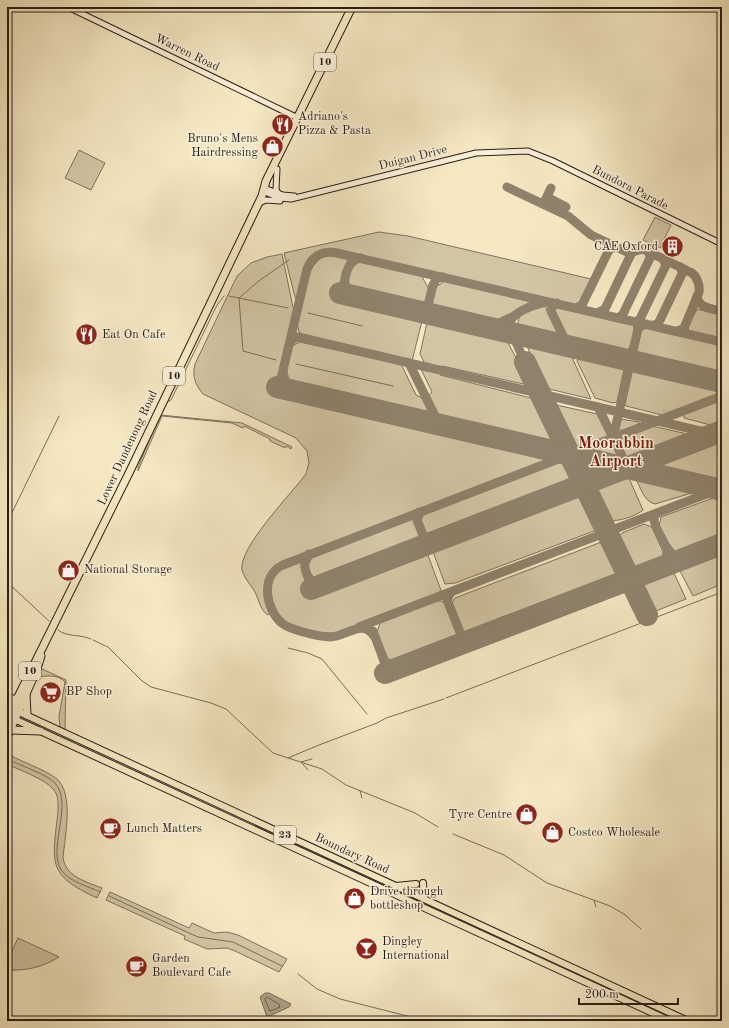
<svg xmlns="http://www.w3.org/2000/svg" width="729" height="1028" font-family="'Old Standard TT',serif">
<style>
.green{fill:#d2c5a4;stroke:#7e725d}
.water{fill:#afa387;stroke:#7a6e5a}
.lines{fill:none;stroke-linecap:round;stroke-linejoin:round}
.shore{stroke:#6c604e;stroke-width:1}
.stream{stroke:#7a6e5a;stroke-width:1}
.taxiway{stroke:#8f826c;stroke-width:9}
.runway{stroke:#8f826c;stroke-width:22}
.secondary-casing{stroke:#2a1e16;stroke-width:7}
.primary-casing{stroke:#2a1e16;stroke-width:8}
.highway-casing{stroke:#2a1e16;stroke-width:9}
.secondary{stroke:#f8efd7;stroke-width:5}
.primary{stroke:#f4e7c1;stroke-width:6}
.highway{stroke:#f4e7c1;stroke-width:7}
.labels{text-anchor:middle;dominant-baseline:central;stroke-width:3;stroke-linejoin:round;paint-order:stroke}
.shield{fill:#f8efd7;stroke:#685d50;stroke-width:1}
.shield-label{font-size:11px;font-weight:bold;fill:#2a1e16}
.street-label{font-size:12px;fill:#2a1e16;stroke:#f8efd7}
.poi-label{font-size:12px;fill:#2a1e16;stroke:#f8efd7;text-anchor:start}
.district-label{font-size:16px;font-weight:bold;fill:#7a1f14;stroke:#f8efd7}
</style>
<rect width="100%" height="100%" fill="#f4e7c1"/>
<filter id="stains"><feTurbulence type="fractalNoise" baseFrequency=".005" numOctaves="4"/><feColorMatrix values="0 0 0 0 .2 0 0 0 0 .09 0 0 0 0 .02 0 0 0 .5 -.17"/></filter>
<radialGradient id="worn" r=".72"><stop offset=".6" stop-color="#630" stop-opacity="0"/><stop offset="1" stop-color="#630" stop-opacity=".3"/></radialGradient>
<!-- green -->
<g class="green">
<path d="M79 150 105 163 91 190 65 178Z"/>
<path d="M655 217 671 225 660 248 643 240Z"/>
<path d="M379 232 408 236 591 279 581 302 575 305 330 249C303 252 301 280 296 301L284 253Z"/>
<path d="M282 254 294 312 275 394 552 458 278 564C259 576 265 594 271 611L268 615C260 610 259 600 255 592 251 585 244 578 242 570 238 548 292 493 306 474L309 463 307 451 296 438 203 394C195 384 192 377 195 364L237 276 251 263 267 257Z"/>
<path d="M329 255 348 258 339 298 423 317 412 361 305 336 299 332 297 323C302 303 304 260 329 255Z"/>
<path d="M362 261 421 275 429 289 425 308 353 290 348 283C348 272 350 263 362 261Z"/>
<path d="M444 281H448L535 302 491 323 430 309 435 288Z"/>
<path d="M545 306 560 336 559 338 526 329 518 324C517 312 535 306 545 306Z"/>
<path d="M560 307 632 324C637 330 632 345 627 351H623L568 339C562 333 552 316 556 308Z"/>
<path d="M697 309 722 315V339L688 331 689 324Z"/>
<path d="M428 318 493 333V335L506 339 528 380V385L442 366 441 368 425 364 420 354Z"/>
<path d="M645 327 722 344V374L639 354 637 352C636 344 638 331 645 327Z"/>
<path d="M300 342 401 364 416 395 422 398 429 413 292 382C283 374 288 356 292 346Z"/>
<path d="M529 344 570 353 591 399 545 388 527 346Z"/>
<path d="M585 356 625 364 617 402 613 403 595 398 577 361 579 357Z"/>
<path d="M633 367 721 388 714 396 662 415 626 406 625 404Z"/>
<path d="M421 369 440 373V375L535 399C544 405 552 432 556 444L439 416 428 396 432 392Z"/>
<path d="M722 399V426L718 427 684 418V414Z"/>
<path d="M552 404 597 414 608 436 580 448 572 445Z"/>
<path d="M160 415 242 423 292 447 291 449 286 446 285 448 270 441V439L244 426 243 428 232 423 162 416 138 471V467Z"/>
<path d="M620 419 639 422 640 424 622 431 618 428Z"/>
<path d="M652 426 692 435 693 437 632 461 627 460 618 443 619 439Z"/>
<path d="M711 441 722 443V481L649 465Z"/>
<path d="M611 442 619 458 588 451V450Z"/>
<path d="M560 461 566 463 577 482 438 535 433 536 425 532 421 521 424 513Z"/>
<path d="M580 464 606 470 586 478Z"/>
<path d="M621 475 628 476 643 510C636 516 619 522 610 520L592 487Z"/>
<path d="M635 477 692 491V493L655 504C644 502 640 486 635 477Z"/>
<path d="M580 491 597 527 594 531 455 583 445 584 432 549Z"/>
<path d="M716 497 722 498V536L679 553 672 551 659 527 661 517Z"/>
<path d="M413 518 422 541 324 579H317L310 574 308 565 313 556Z"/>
<path d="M644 524 652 527 664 554 660 560 634 570 631 568 620 544 619 537 622 533Z"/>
<path d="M604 541 620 575 468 633 463 631 452 603 455 598Z"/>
<path d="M426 550 442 593 339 632C327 636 297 629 286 622 272 614 262 583 277 571 283 566 292 564 300 561L312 594Z"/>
<path d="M722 552V584L693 596 680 571 682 569Z"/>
<path d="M673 571 686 599 651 613 638 584Z"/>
<path d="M434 601H441L446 604 459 637 396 661 388 659 377 632 380 623Z"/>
<path d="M40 668 66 680 65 730 60 728 59 716 65 682C58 674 46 676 37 677Z"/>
<path d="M10 755C24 763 44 769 57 779 74 794 65 837 63 857 65 877 87 882 102 888L97 898C47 875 52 864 58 812 58 804 59 795 53 789 45 779 19 770 7 764Z"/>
<path d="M110 892 189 928 192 923 214 933 227 932 238 935 287 959 279 972 235 951 227 948 207 949 184 939 185 936 106 900Z"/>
<path d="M18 938 59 957C43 967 26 971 7 970V962Z"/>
</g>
<!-- water -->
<path class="water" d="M265 993H269L291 1004 289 1007 267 1017 260 997Z"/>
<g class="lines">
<!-- shore -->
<path class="shore" d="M267 997 279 1004 280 1007 270 1011 265 1000Z"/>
<!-- stream -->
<g class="stream">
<path d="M229 296 288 308"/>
<path d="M308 313 362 326"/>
<path d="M276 360 243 351 239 298 260 280 289 260"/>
<path d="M296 364 393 386"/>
<path d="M167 402 171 400 217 305 224 296"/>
<path d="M7 523 59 416"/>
<path d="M7 582 49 621"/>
<path d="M58 630C66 637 80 634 91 639"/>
<path d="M93 640 108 647 141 680 151 687 211 703 226 709 273 753 322 769 346 785 415 813 438 827"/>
<path d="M288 648 308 653 322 659 367 714"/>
<path d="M446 698 722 592"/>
<path d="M288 758 319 745 377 723 386 718 444 699"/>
<path d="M9 760C20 765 47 775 54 782 75 803 46 849 62 871 70 882 88 886 100 892"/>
<path d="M301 762 312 759"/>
<path d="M302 763 308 770"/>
<path d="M360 791 362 798"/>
<path d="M453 834 504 855 547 883 610 906 624 914 641 929"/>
<path d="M109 896 189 933 198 937 233 942 282 966"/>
<path d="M594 901 596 907"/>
<path d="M298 974 317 989 340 999 427 1021"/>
</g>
<!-- taxiway -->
<g class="taxiway">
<path d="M507 187 568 216 591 235 627 252H633"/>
<path d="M547 197 566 207"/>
<path d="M544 203 551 188"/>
<path d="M443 277 437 278 433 285 427 309 431 314 445 317"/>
<path d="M345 282C345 296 358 297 369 300"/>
<path d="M342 294C345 281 345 260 361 258"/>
<path d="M697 296C698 308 712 309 722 311"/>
<path d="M557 303 552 306 551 311 566 342 570 346 587 350"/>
<path d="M576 308 582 305 609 250 615 247"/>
<path d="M597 313 605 309 632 252 643 249 692 273C697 277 700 285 699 292L684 328 678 331"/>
<path d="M618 318 623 314 650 258 649 252"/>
<path d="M636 322 640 319 666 265 663 259"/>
<path d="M469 323 493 326 512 317"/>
<path d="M652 325H657L660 320 682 274 681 267"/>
<path d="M512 326 516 333 531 337"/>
<path d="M290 343 293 339 298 337 722 436"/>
<path d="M610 356 626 359 632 355 635 361 651 365"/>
<path d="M525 362 509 327C508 313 535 304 547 302"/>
<path d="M409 363 437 420 443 425 476 433"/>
<path d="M283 375C284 395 318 396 333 400"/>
<path d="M711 379 722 381"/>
<path d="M279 387 307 269C312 256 323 250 337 253L722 342"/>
<path d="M598 407 627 466 663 476"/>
<path d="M613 438 638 329 641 326 646 324"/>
<path d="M694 442 716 436"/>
<path d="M533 446 570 454"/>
<path d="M600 461 619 465 623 459"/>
<path d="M602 477 618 470 623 459"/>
<path d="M683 481 721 487"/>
<path d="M419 512 417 520 425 540 432 542 447 537"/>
<path d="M657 513 654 517C653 524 658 531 661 537 676 567 682 559 709 549"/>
<path d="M601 520 607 529 611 531"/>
<path d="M611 530 610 536 614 547"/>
<path d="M309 554C299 564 309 578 313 589"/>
<path d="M658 569 666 561 667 549"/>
<path d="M309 578C316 589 328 582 338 579"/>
<path d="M451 592 447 600 462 637 470 640 487 635"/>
<path d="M359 627 722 488"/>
<path d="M373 631 388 672"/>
<path d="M374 636C362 618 346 637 330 637 320 637 291 630 283 624 266 611 259 576 283 565L722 396"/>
<path d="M384 661C394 673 406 665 418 661"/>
</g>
<!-- runway -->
<g class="runway">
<path d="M340 293 722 382"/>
<path d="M525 362 647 615"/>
<path d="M277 387 722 490"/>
<path d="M311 589 722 431"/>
<path d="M385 673 722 544"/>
</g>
<defs>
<g id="secondary">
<path d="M68 7 298 118"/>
<path d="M277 169 276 189 278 193"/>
<path d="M264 188 283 195 294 196"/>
<path d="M263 191 279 198 291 199 476 153 528 151 553 161 722 244"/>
<path d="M259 203 266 200 280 201"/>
</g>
<g id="primary">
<path d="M7 707 17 711 688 1021"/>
<path d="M12 718 670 1021"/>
<path d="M423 883 424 899"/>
<path d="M396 886 416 884"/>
</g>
<g id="highway">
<path d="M26 694 27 715"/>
<path d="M7 699H17"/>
<path d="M7 723 17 699 129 473 262 196 266 181 352 7"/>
<path d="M11 730 40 731"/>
<path d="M7 737 37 669 41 656"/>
</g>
</defs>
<!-- secondary casing -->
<use href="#secondary" class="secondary-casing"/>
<!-- primary casing -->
<use href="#primary" class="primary-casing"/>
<!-- highway casing -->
<use href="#highway" class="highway-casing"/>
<!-- secondary -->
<use href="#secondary" class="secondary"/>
<!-- primary -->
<use href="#primary" class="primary"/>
<!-- highway -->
<use href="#highway" class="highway"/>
</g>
<!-- icons -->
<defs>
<symbol id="restaurant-disc" viewBox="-11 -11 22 22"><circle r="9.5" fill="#8f2418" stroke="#f8efd7"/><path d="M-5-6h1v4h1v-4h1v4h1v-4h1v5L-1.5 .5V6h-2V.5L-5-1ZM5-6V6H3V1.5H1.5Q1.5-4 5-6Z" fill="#fff"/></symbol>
<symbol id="shop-disc" viewBox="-11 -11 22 22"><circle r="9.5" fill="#8f2418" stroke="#f8efd7"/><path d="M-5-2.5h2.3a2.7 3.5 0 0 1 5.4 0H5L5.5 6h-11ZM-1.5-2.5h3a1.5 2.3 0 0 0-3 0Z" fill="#fff"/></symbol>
<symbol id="building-disc" viewBox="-11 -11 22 22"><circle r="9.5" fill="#8f2418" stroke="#f8efd7"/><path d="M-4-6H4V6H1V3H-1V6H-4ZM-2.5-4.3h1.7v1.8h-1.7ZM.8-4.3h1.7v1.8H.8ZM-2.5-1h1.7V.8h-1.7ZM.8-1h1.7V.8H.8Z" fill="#fff"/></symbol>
<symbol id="supermarket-disc" viewBox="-11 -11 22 22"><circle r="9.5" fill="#8f2418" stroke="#f8efd7"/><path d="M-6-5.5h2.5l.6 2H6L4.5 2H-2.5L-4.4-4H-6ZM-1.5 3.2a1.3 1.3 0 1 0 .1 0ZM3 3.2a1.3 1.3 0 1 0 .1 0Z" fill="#fff"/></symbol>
<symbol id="cafe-disc" viewBox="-11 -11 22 22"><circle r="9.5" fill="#8f2418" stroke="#f8efd7"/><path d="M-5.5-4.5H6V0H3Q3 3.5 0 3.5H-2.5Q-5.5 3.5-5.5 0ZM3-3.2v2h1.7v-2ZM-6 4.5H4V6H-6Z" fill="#fff"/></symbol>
<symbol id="bar-disc" viewBox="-11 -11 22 22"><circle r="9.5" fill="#8f2418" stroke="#f8efd7"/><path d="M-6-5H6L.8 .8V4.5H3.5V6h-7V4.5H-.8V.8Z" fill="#fff"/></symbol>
</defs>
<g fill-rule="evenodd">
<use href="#restaurant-disc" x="270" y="112" width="25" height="25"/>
<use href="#shop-disc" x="260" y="134" width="25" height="25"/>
<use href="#building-disc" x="660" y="234" width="25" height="25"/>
<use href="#restaurant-disc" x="74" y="322" width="25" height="25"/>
<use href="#shop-disc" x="56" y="558" width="25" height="25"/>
<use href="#supermarket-disc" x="38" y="680" width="25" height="25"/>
<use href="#shop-disc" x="514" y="802" width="25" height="25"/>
<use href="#cafe-disc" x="98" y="816" width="25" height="25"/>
<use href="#shop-disc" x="540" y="820" width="25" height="25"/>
<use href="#shop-disc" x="342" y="886" width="25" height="25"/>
<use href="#bar-disc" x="354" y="936" width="25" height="25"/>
<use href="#cafe-disc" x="124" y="954" width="25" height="25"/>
</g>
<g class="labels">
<!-- shield labels -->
<g class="shield">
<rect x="314" y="53" width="22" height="18" rx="3"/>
<rect x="163" y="367" width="22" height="18" rx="3"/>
<rect x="19" y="662" width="22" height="18" rx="3"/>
<rect x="274" y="826" width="22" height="18" rx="3"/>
</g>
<g class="shield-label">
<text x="325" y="62">10</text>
<text x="174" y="376">10</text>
<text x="30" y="671">10</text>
<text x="285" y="835">23</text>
</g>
<!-- street labels -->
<g class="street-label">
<text transform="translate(187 53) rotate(26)">Warren Road</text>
<text transform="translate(413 158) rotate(-14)">Duigan Drive</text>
<text transform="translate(630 188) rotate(27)">Bundora Parade</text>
<text transform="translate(128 448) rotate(-65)">Lower Dandenong Road</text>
<text transform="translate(352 854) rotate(25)">Boundary Road</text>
</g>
<!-- poi labels -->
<g class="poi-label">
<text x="298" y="117">Adriano's<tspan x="298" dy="14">Pizza &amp; Pasta</tspan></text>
<text x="258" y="139" text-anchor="end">Bruno's Mens<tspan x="258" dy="14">Hairdressing</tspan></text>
<text x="658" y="247" text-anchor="end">CAE Oxford</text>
<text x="102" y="335">Eat On Cafe</text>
<text x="84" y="570">National Storage</text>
<text x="66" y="692">BP Shop</text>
<text x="512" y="815" text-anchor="end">Tyre Centre</text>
<text x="126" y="829">Lunch Matters</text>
<text x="568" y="833">Costco Wholesale</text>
<text x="370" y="892">Drive through<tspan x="370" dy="14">bottleshop</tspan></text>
<text x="382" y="942">Dingley<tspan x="382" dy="14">International</tspan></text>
<text x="152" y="959">Garden<tspan x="152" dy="14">Boulevard Cafe</tspan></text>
</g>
<!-- district labels -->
<g class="district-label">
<text x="616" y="444">Moorabbin<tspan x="616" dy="18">Airport</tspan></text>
</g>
</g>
<!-- margin -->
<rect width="729" height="1028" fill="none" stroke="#f4e7c1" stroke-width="24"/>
<rect x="8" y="8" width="713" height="1012" fill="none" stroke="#2a1e16" stroke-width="2"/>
<rect x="12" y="12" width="705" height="1004" fill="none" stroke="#2a1e16"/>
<!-- scale -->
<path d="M579 998v6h99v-6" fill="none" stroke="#2a1e16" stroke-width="2"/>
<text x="585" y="998" font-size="12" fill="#2a1e16" stroke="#f8efd7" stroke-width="3" paint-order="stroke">200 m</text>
<rect width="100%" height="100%" filter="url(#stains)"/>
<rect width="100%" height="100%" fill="url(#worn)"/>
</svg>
